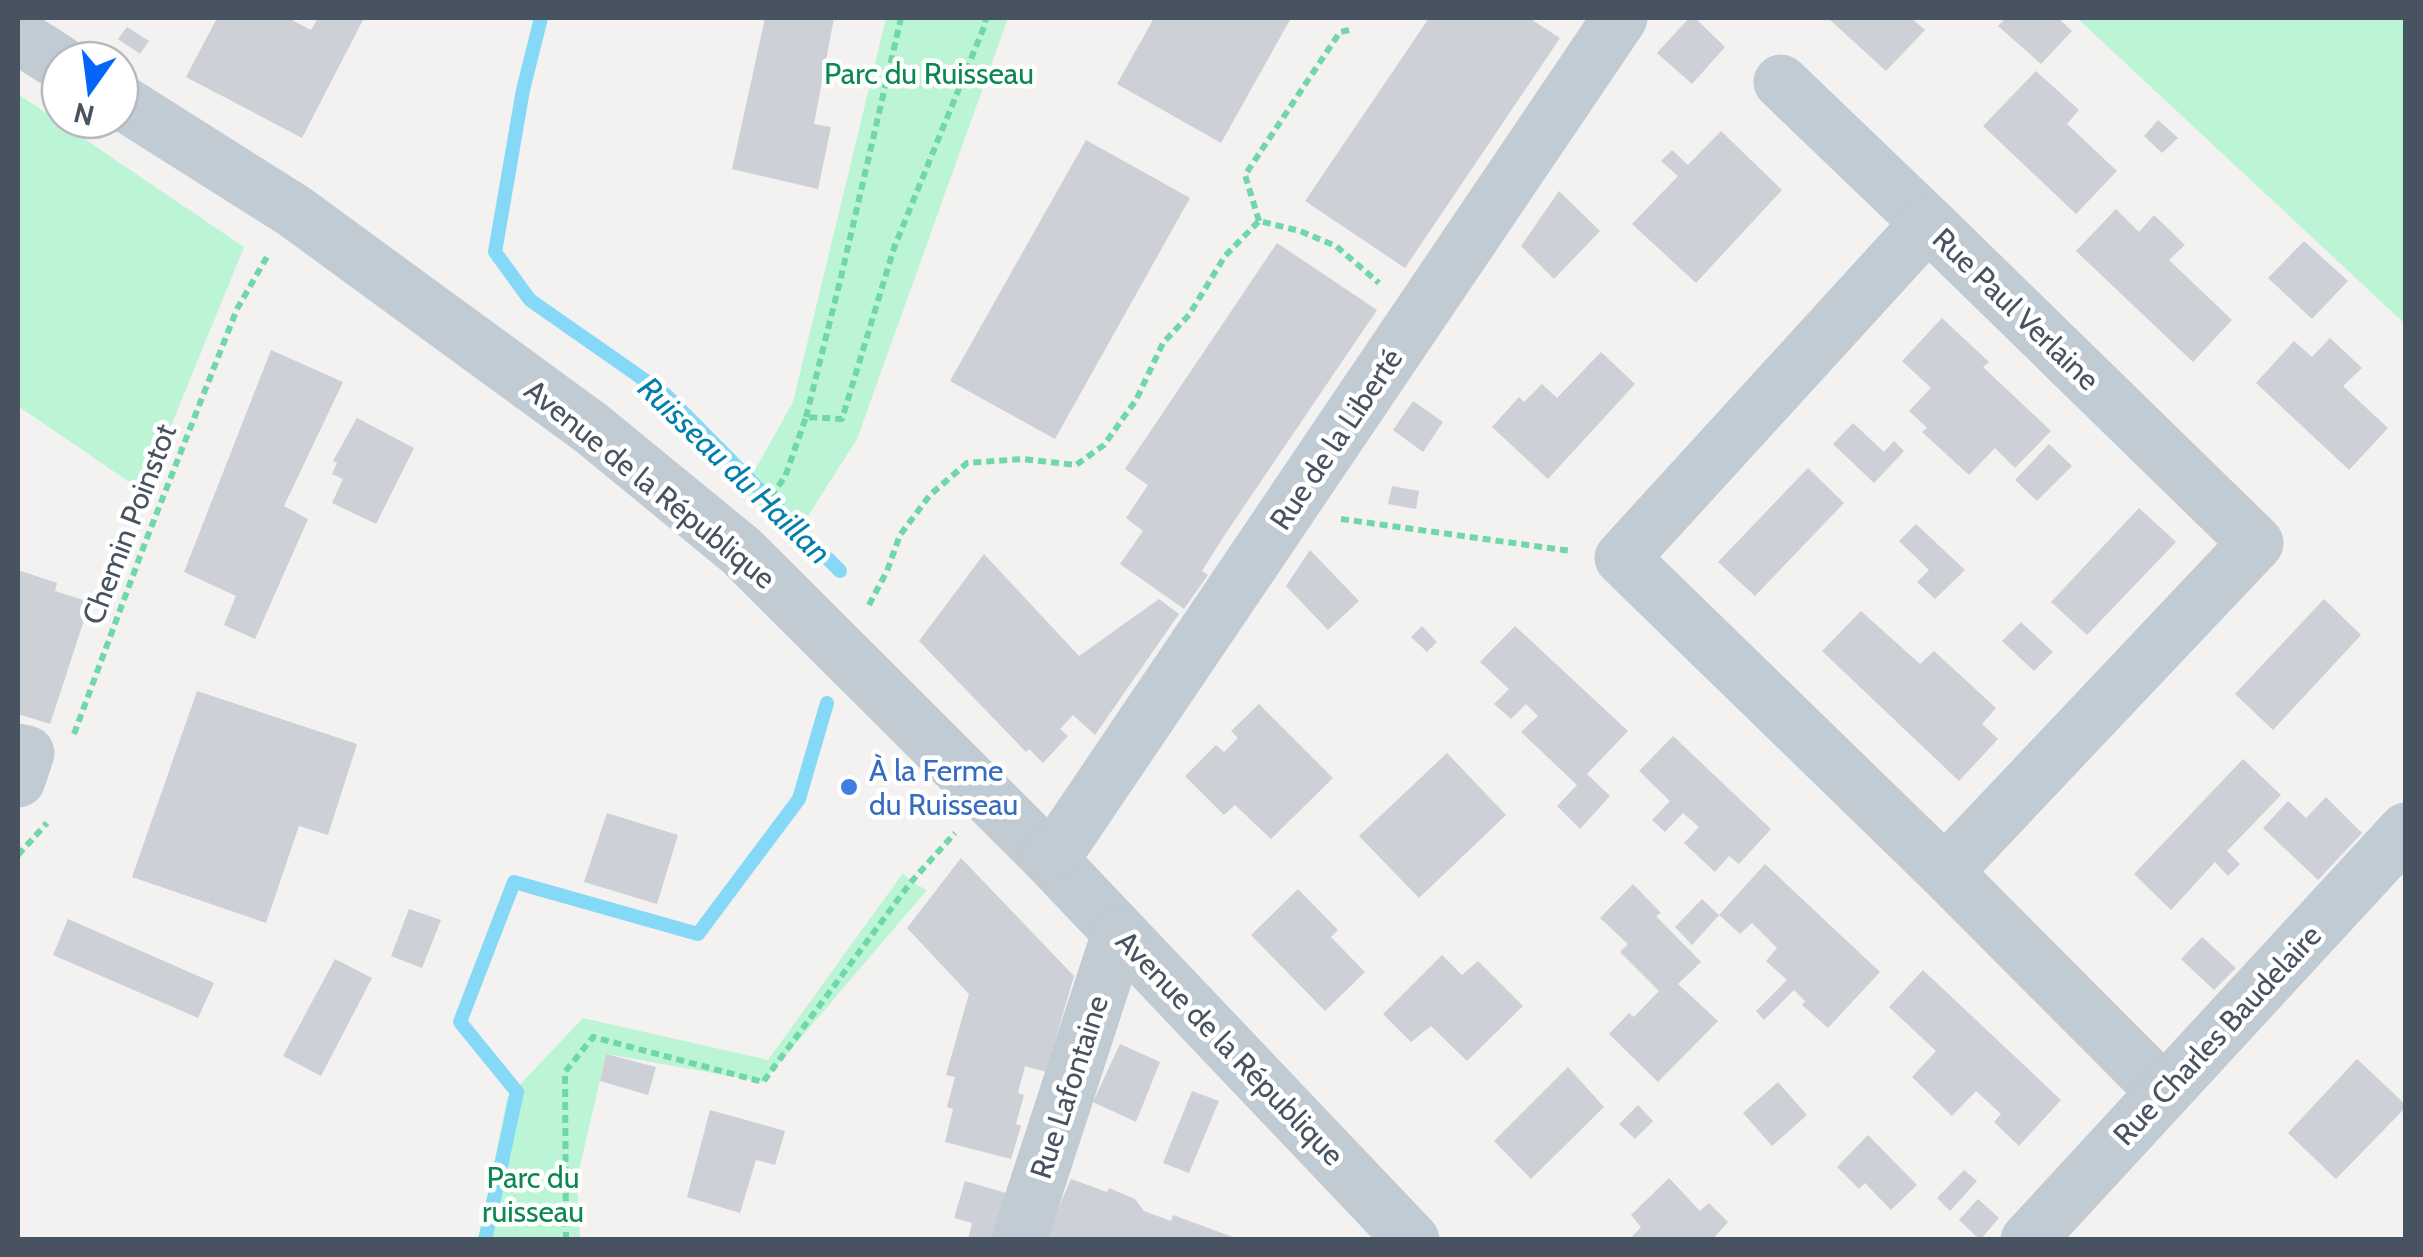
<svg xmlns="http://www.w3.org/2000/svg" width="2423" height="1257" font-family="Cabin,sans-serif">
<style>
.green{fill:#bcf5d5}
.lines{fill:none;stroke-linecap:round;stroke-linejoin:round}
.stream{stroke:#85d9f6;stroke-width:14}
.building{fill:#cdd0d6}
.path{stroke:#70d7a9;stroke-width:6;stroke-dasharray:8 5;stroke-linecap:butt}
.minor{stroke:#c1cbd4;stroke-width:55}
.shop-dot{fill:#3f7fe0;stroke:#fff;stroke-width:4}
.labels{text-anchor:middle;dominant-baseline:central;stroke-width:9;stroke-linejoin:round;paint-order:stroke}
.park-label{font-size:30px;fill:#0d8750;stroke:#fff}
.street-label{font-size:30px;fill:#475361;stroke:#fff}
.shop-label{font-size:30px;fill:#366cbe;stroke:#fff;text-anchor:start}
.water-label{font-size:32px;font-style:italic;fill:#027faa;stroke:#fff}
</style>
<rect width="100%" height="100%" fill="#f4f1f1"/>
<!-- green -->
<g class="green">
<path d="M886 18H1008L857 439 794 538 743 491 793 402Z"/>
<path d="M2077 18H2405V324Z"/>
<path d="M18 94 244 247 144 492 18 406Z"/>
<path d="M903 873 911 882 927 890 763 1082 606 1054 577 1179 580 1239 479 1240 507 1098 583 1018 768 1060Z"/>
</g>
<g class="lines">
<!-- stream -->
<g class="stream">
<path d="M541 18 523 90 495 252 530 300 666 395 840 571"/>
<path d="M485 1240 517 1092 460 1022 514 882 698 934 799 799 827 703"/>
</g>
</g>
<!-- building -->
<g class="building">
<path d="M217 18H288L311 30 318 18H364L302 138 186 77Z"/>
<path d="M765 18H834L814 124 831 127 818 189 732 169Z"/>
<path d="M1154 18H1291L1221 143 1117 84Z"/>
<path d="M1429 18H1529L1560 38 1405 268 1305 201Z"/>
<path d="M1689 18H1695L1725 47 1692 84 1657 53Z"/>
<path d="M1828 18H1911L1925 30 1886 71Z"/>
<path d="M2006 18H2058L2072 31 2041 64 1998 26Z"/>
<path d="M127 27 149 41 140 54 118 39Z"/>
<path d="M2036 71 2079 110 2067 124 2117 171 2076 214 1983 126Z"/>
<path d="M2158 120 2178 138 2162 153 2144 136Z"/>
<path d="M1721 131 1782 190 1696 283 1632 224 1678 176 1661 161 1672 150 1688 165Z"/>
<path d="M1086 140 1190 198 1055 439 950 381Z"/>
<path d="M1559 191 1600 231 1554 279 1521 246Z"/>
<path d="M2116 209 2139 232 2154 215 2185 245 2169 260 2232 320 2193 362 2076 251Z"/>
<path d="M2304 241 2348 281 2312 319 2268 278Z"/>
<path d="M1277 243 1377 310 1224 536 1202 571 1208 575 1184 609 1120 564 1143 531 1126 518 1148 485 1125 469Z"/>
<path d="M1942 318 1989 362 1983 367 2051 431 2015 468 1995 448 1969 475 1922 432 1927 428 1909 411 1931 388 1902 361Z"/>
<path d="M2330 338 2362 368 2343 386 2388 428 2349 470 2256 383 2294 341 2312 357Z"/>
<path d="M271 350 343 382 284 506 308 519 255 639 224 625 236 596 184 572Z"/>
<path d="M1601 352 1635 384 1548 479 1492 427 1519 397 1524 402 1542 384 1557 398Z"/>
<path d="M1413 401 1443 422 1423 452 1393 430Z"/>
<path d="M357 418 414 448 376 524 332 503 343 479 332 474 337 463 333 461Z"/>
<path d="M1853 423 1884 452 1894 441 1904 451 1874 483 1833 444Z"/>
<path d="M2049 444 2072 466 2037 501 2015 480Z"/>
<path d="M1808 468 1844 503 1755 596 1718 562Z"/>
<path d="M1392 486 1419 491 1416 509 1388 504Z"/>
<path d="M2139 508 2176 542 2087 635 2051 602Z"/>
<path d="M1916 524 1965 570 1935 599 1917 582 1929 570 1899 541Z"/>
<path d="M1310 550 1359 601 1328 630 1286 586Z"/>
<path d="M984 554 1079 656 1159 599 1179 614 1095 735 1073 715 1060 729 1068 736 1043 763 1029 749 1026 752 919 641Z"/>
<path d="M18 570 57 583 55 591 90 602 50 724 18 714Z"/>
<path d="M2324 599 2361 635 2273 730 2235 694Z"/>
<path d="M1861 611 1920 664 1934 651 1996 708 1982 724 1998 739 1959 781 1822 651Z"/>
<path d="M2021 622 2053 652 2034 671 2002 641Z"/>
<path d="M1422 626 1437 642 1427 652 1411 637Z"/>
<path d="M1515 626 1628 731 1587 774 1610 796 1580 829 1557 806 1577 785 1521 732 1538 716 1526 704 1511 719 1494 704 1509 689 1480 662Z"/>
<path d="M197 691 357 744 328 835 299 826 266 923 132 877Z"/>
<path d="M1259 704 1333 778 1271 839 1235 805 1224 815 1185 776 1216 745 1224 752 1238 738 1231 731Z"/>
<path d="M1673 736 1771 829 1739 864 1729 856 1715 872 1684 843 1699 827 1683 813 1665 832 1652 820 1670 801 1639 771Z"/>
<path d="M1447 753 1506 815 1419 898 1359 836Z"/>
<path d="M2243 759 2281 795 2227 851 2240 864 2228 876 2215 862 2171 910 2134 874Z"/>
<path d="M2326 797 2362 833 2318 880 2263 828 2288 801 2306 818Z"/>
<path d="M607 813 678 835 657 904 584 882Z"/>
<path d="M961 858 1074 976 1046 1072 1025 1066 1018 1093 1024 1095 1016 1124 1021 1126 1011 1159 945 1142 953 1109 947 1107 955 1077 946 1075 969 994 907 928Z"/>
<path d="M1765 864 1880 972 1828 1028 1802 1005 1805 1001 1794 990 1764 1020 1756 1011 1787 980 1766 961 1777 948 1752 923 1740 934 1719 915 1692 945 1675 927 1702 899 1719 915Z"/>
<path d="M1633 884 1661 913 1656 916 1701 962 1678 984 1718 1021 1658 1082 1609 1034 1629 1013 1634 1017 1659 991 1620 952 1628 944 1600 918Z"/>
<path d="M1298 889 1338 930 1331 937 1365 972 1325 1011 1251 935Z"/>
<path d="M409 909 441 920 422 968 391 956Z"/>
<path d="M68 919 214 983 198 1018 53 955Z"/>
<path d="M2202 937 2236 968 2214 990 2181 959Z"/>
<path d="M1442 955 1462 975 1478 961 1523 1006 1467 1061 1431 1026 1411 1042 1383 1014Z"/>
<path d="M335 959 372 978 321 1076 283 1056Z"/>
<path d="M1923 970 2061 1100 2019 1146 1994 1122 2001 1114 1976 1091 1952 1116 1912 1077 1936 1051 1889 1007Z"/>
<path d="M1120 1044 1160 1062 1136 1122 1093 1102Z"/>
<path d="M606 1054 656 1067 648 1095 600 1081Z"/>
<path d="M2357 1059 2406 1105V1107L2336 1179 2288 1133Z"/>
<path d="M1568 1067 1604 1107 1531 1179 1494 1141Z"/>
<path d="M1778 1082 1807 1115 1772 1146 1743 1113Z"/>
<path d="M1192 1091 1219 1101 1189 1173 1163 1163Z"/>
<path d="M1638 1105 1653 1121 1635 1139 1619 1124Z"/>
<path d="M710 1110 785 1131 775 1165 756 1160 740 1213 687 1197Z"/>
<path d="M1868 1135 1917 1185 1891 1210 1865 1183 1859 1189 1837 1167Z"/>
<path d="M1964 1170 1977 1181 1950 1211 1937 1198Z"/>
<path d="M1669 1178 1700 1211 1709 1203 1728 1222 1712 1240H1629L1641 1227 1631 1215Z"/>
<path d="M1071 1179 1107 1192 1109 1188 1135 1199 1144 1211 1171 1221 1173 1215 1241 1240H1044Z"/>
<path d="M965 1181 1023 1198 1013 1240H968L972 1223 954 1218Z"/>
<path d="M1978 1199 1999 1218 1980 1240 1959 1220Z"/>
</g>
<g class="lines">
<!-- path -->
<g class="path">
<path d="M1259 221 1245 175 1340 32 1354 29"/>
<path d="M806 417 841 277 901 18"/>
<path d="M763 507 785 477 806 417 842 419 894 248 984 27 986 18"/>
<path d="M1341 519 1571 551"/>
<path d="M869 605 887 571 900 535 930 495 967 463 1023 459 1076 465 1104 445 1136 400 1163 343 1189 315 1225 256 1259 221 1300 231 1336 246 1379 283"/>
<path d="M74 734 145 543 237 309 268 255"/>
<path d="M18 855 47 823"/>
<path d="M566 1240 565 1072 593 1037 763 1082 911 882 955 833"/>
</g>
<!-- minor -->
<g class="minor">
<path d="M18 36 60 63"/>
<path d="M1781 82 1928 223"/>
<path d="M120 101 294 211 591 428 740 550 1047 856 1412 1240"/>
<path d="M18 751 27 753 18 780"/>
<path d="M1047 856 1062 844 1075 825 1620 18"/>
<path d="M1945 872 2256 543 1928 223 1622 558 1945 872 2164 1092"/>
<path d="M1019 1240 1119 934"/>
<path d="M2028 1240 2406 830"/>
</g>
</g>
<!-- markers -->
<circle class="shop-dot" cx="849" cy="787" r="10"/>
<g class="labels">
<!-- park labels -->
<g class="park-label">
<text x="929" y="73">Parc du Ruisseau</text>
<text x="533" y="1177">Parc du<tspan x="533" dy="34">ruisseau</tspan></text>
</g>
<!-- street labels -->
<g class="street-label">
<text transform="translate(2016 309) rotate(44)">Rue Paul Verlaine</text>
<text transform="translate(1336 439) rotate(-56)">Rue de la Liberté</text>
<text transform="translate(650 484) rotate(39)">Avenue de la République</text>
<text transform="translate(129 524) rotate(-69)">Chemin Poinstot</text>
<text transform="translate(2217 1035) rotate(-47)">Rue Charles Baudelaire</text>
<text transform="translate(1230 1048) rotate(46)">Avenue de la République</text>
<text transform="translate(1069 1087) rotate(-72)">Rue Lafontaine</text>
</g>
<!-- shop labels -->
<g class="shop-label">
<text x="869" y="770">À la Ferme<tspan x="869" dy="34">du Ruisseau</tspan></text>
</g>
<!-- water labels -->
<g class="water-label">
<text transform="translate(735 470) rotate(44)">Ruisseau du Haillan</text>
</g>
</g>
<!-- border -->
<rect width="2423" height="1257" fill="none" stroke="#475361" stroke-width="40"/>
<!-- north arrow -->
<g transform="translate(90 90) rotate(194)"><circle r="48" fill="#ffffff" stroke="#b5bac0" stroke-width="2.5"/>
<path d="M0-8L18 38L0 25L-18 38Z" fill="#0564fa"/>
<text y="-15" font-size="28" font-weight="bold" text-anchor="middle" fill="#475361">N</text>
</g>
</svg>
